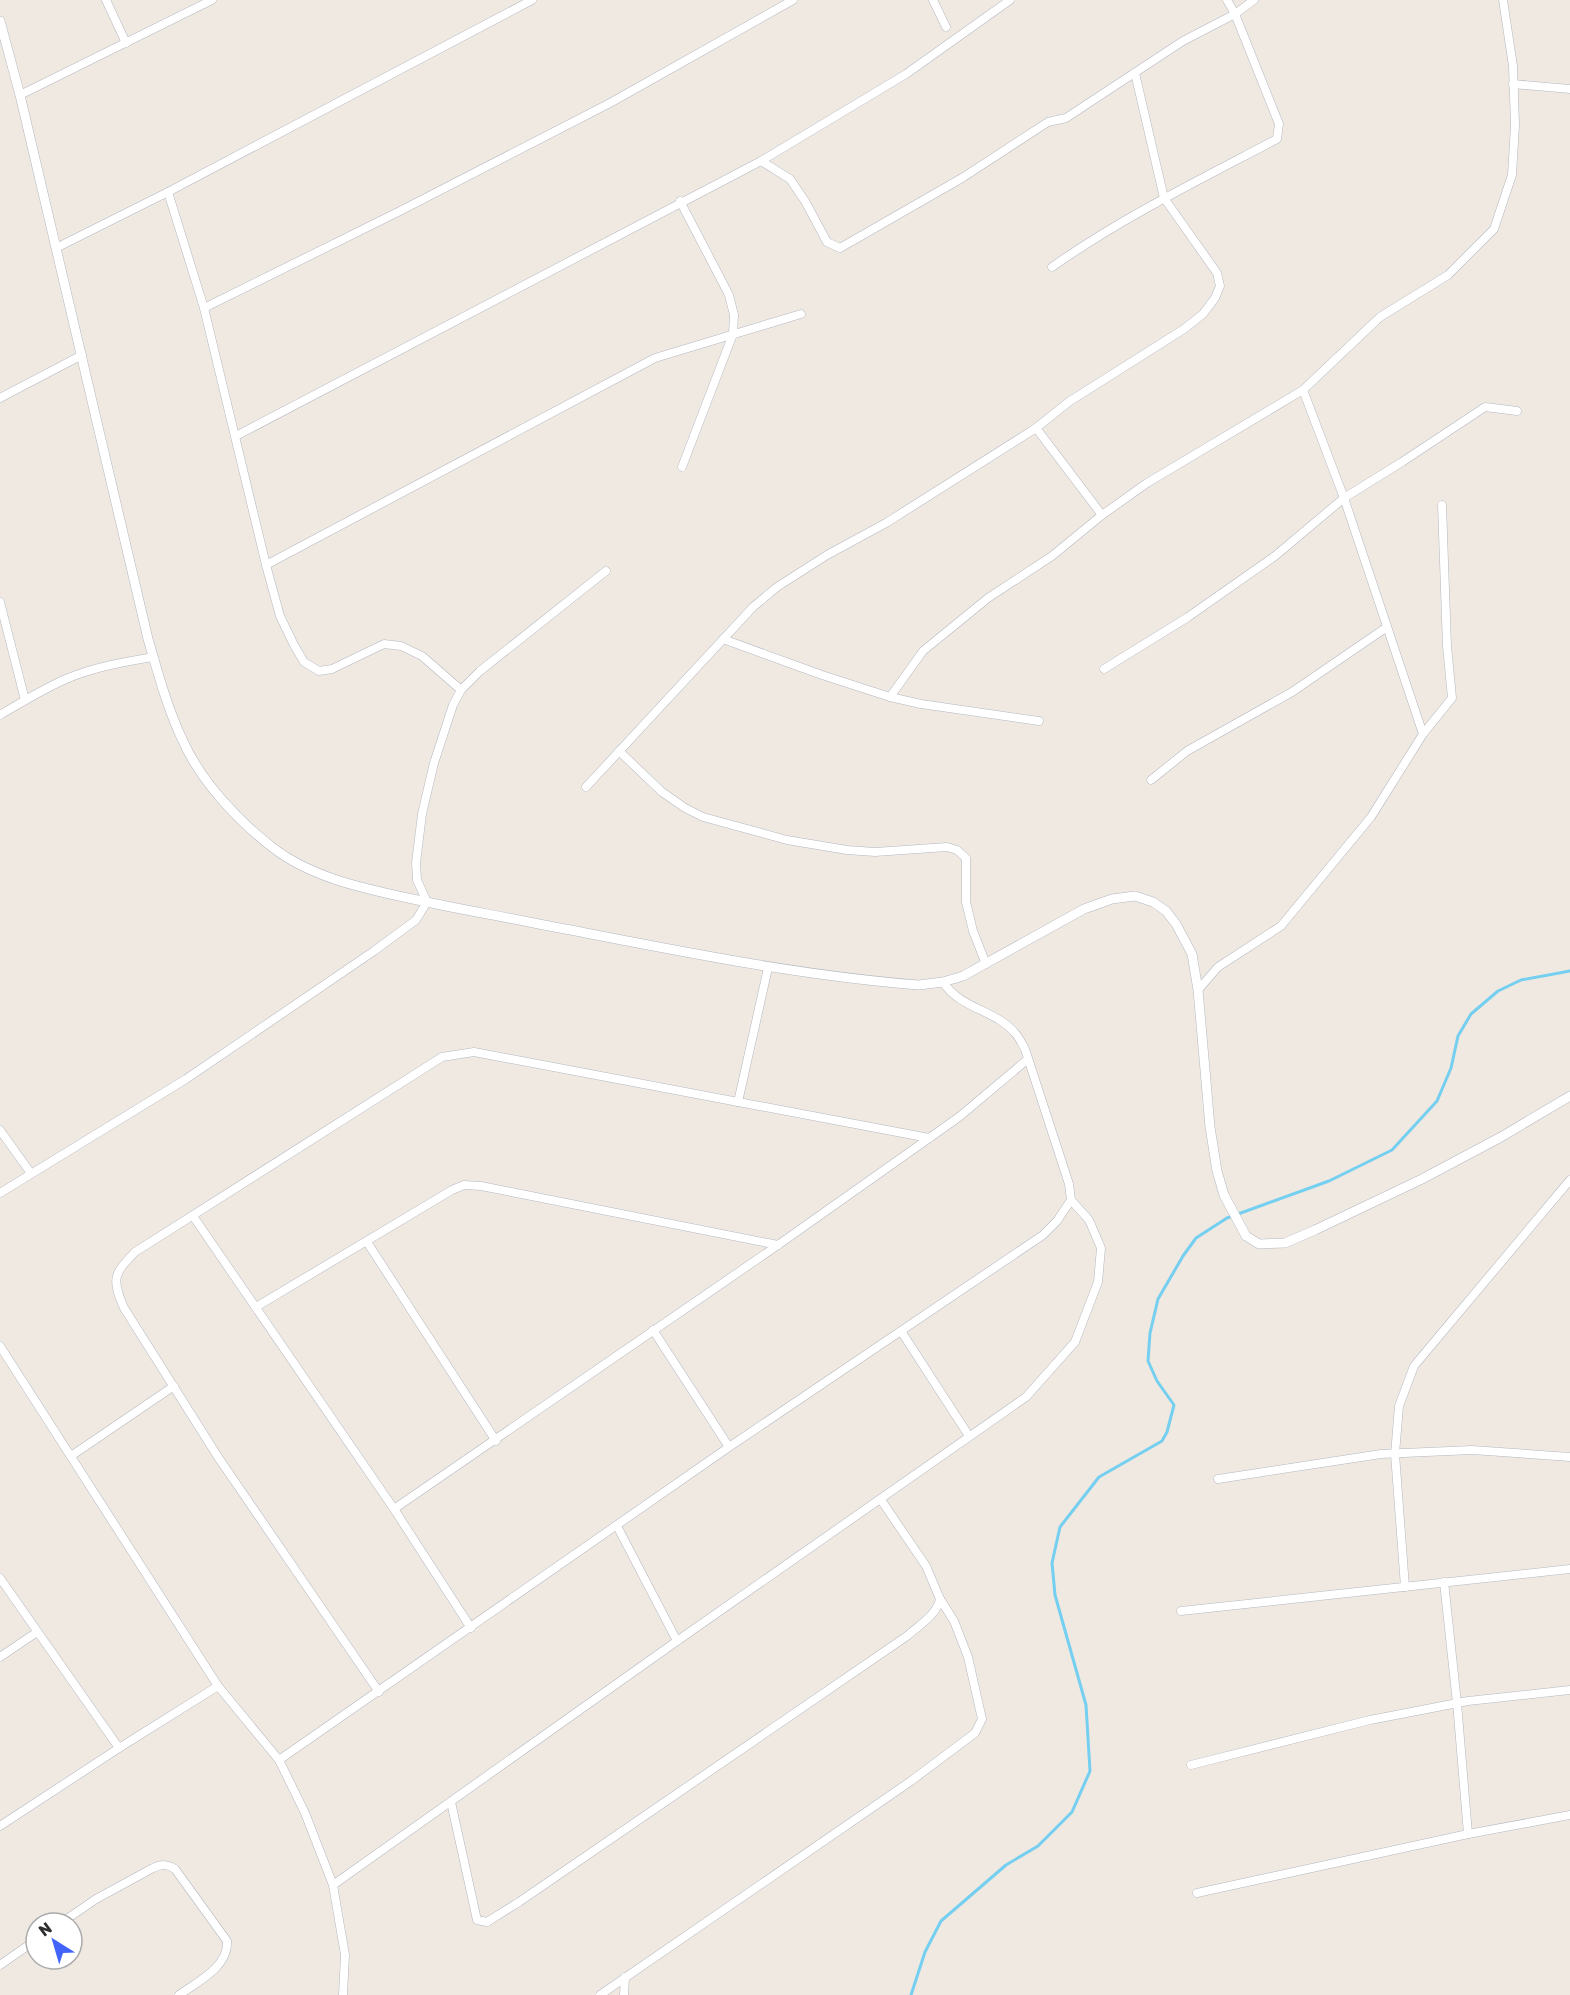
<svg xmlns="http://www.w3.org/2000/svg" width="1570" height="1995" font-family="Rubik,sans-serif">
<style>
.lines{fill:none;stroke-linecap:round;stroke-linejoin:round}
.stream{stroke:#75cff0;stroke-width:3}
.minor-casing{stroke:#b4b7c1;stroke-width:9}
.tertiary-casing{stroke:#b4b7c1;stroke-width:10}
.minor{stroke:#fff;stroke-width:8}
.tertiary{stroke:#fff;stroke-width:9}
</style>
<rect width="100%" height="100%" fill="#efe9e1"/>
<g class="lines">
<!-- stream -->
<path class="stream" d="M911 1995 925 1952 941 1921 1006 1865 1038 1846 1072 1812 1090 1771 1086 1705 1055 1595 1052 1563 1060 1527 1099 1477 1162 1441 1167 1432 1174 1405 1157 1381 1148 1361 1150 1333 1158 1299 1183 1256 1196 1238 1227 1218 1329 1181 1392 1150 1437 1101 1451 1068 1458 1036 1471 1014 1498 991 1521 980 1570 971"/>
<defs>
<g id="minor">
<path d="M106 0 126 43"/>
<path d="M933 0 946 27"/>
<path d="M1513 84 1570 89"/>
<path d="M20 95 212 0"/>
<path d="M761 161 790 179 805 201 827 242 840 248 962 178 1048 122 1066 118 1183 41 1235 14 1254 0"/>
<path d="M168 192 204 308 266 565 280 616 294 645 304 662 319 671 332 669 384 644 401 646 422 656 461 690"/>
<path d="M680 201 729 295 734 315 733 334 682 467"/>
<path d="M56 248 168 192 532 0"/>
<path d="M1052 267C1123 217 1201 179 1277 139L1279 124 1235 14 1227 0"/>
<path d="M204 308 398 212 610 103 793 0"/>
<path d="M1303 390 1380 317 1448 275 1494 229 1512 175 1515 125 1513 66 1503 0"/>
<path d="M0 398 82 355"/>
<path d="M1036 428 1102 515"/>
<path d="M236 436 761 161 906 74 1010 0"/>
<path d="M266 565 655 358 801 314"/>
<path d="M0 602 25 700"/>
<path d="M723 639 822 675 890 697 921 704 1039 721"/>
<path d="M1104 669 1188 617 1275 556 1344 498 1402 462 1485 407 1517 411"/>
<path d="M890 697 923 651 988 598 1052 556 1102 515 1147 483 1303 390 1344 498 1423 734 1371 817 1281 926 1218 967 1198 990"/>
<path d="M0 715C22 702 43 689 66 679 94 667 124 662 153 657"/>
<path d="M1423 734 1452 698 1447 646 1442 505"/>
<path d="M619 751 662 792 685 808 703 817 787 840 847 850 875 852 947 847 957 850 966 858V902L973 931 986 964"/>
<path d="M1151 780 1187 751 1292 692 1387 627"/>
<path d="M586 787 753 607 777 587 827 555 886 523 1036 428 1070 401 1184 329 1203 314 1215 298 1220 286 1217 273 1164 198 1135 73"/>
<path d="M738 1102 768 968"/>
<path d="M0 1130 30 1172"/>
<path d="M0 1193 186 1079 374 951 416 920 427 902 417 880 416 863 422 814 434 763 453 705 461 690 480 671 606 571"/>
<path d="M193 1216 394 1509 471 1628"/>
<path d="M367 1242 496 1441"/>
<path d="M256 1307 452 1190 464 1185 481 1186 778 1245"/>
<path d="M653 1330 729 1447"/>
<path d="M901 1331 969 1436"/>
<path d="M0 1346 218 1686 279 1760 305 1813 333 1885 345 1955 343 1995"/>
<path d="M71 1456 174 1386"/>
<path d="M1218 1479 1381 1454 1472 1450 1570 1457"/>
<path d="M394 1509 778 1245 959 1117 1028 1059"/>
<path d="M617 1526 677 1641"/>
<path d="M0 1578 119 1748"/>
<path d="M1444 1582 1457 1703 1468 1834"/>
<path d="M1405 1587 1395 1454 1399 1406 1414 1366 1570 1180"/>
<path d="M1181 1611 1570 1569"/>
<path d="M0 1657 37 1632"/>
<path d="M379 1692 218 1457 124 1308C111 1278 114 1274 135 1252L442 1057 474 1052 929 1138"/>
<path d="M279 1760 729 1447 1043 1235 1057 1221 1071 1200 1069 1184 1025 1049C1022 1044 1019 1037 1015 1033 996 1010 960 1009 943 982"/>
<path d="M1191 1765 1370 1720 1468 1701 1570 1690"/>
<path d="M451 1802 477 1920 487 1922 519 1902 907 1636C918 1626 937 1615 940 1599L926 1566 881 1500"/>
<path d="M0 1826 119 1748 218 1686"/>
<path d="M333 1885 677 1641 1026 1397 1075 1342 1098 1282 1101 1248 1089 1220 1071 1200"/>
<path d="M1197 1893 1468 1834 1570 1815"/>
<path d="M61 1923 96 1899 153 1868C162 1864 167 1864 175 1869L227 1941C229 1967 197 1982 179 1995"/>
<path d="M0 1965 36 1940"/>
<path d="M600 1995 911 1781 975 1733 982 1719 968 1657 954 1621 940 1599"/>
<path d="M624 1995 625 1977"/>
</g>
<path id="tertiary" d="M0 21 20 95 148 639C158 673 167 707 182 739 200 780 237 820 272 847 310 877 362 888 408 898 452 908 495 915 539 924 665 948 791 975 919 985L943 982 963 976 1084 909 1112 899 1135 896 1153 902 1166 911 1176 924 1192 954 1198 990 1210 1127 1217 1171 1224 1195 1246 1236 1259 1244 1285 1243 1315 1230 1422 1179 1501 1137 1570 1096"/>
</defs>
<!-- minor casing -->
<use href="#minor" class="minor-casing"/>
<!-- tertiary casing -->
<use href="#tertiary" class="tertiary-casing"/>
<!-- minor -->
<use href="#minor" class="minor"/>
<!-- tertiary -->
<use href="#tertiary" class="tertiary"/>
</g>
<!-- north arrow -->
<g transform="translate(54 1941) rotate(323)"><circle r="28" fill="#ffffff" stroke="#ababab" stroke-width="1.5"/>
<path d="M0-4.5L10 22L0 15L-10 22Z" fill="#4264fb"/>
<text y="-9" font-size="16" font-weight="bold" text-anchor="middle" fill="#2e2e2e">N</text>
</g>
</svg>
